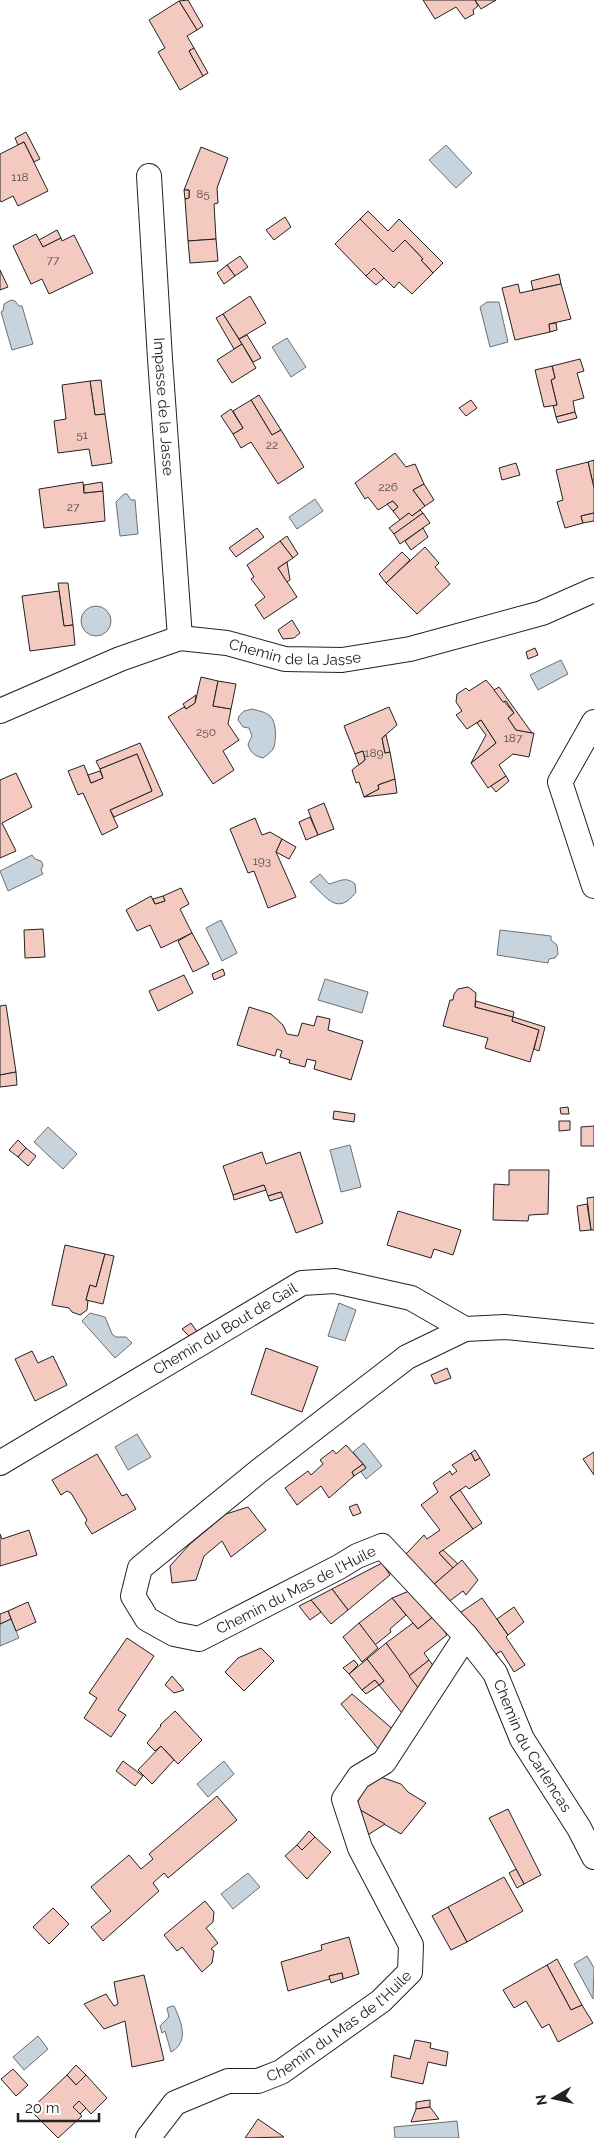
<svg xmlns="http://www.w3.org/2000/svg" width="594" height="2138" font-family="Raleway,sans-serif">
<style>
.water{fill:#c7d3dd;stroke:#6f6f6f}
.building{fill:#f3c9c0;stroke:#222}
.lines{fill:none;stroke-linecap:round;stroke-linejoin:round}
.street-casing{stroke:#222;stroke-width:26}
.street{stroke:#fff;stroke-width:24}
.labels{text-anchor:middle;dominant-baseline:central;stroke-width:4;stroke-linejoin:round;paint-order:stroke}
.number-label{font-size:12px;fill:#564c4a}
.street-label{font-size:15px;fill:#222;stroke:#fff}
</style>
<rect width="100%" height="100%" fill="#fff"/>
<!-- water -->
<g class="water">
<path d="M446 145 472 173 456 188 429 160Z"/>
<path d="M11 300 15 301 19 306H22L33 344 12 350 1 312 3 311 4 304Z"/>
<path d="M487 302H499L508 342 490 347 480 307Z"/>
<path d="M287 338 306 367 291 377 272 347Z"/>
<path d="M124 494H127L131 500H135L138 534 120 536 116 502Z"/>
<path d="M315 499 323 511 297 529 289 517Z"/>
<circle cx="96" cy="621" r="15"/>
<path d="M561 660 568 674 538 690 530 675Z"/>
<path d="M252 709C259 711 266 712 270 716 277 723 276 739 274 747 272 752 267 755 263 758 254 756 250 752 248 744L252 736 249 728 243 727 238 720 239 716 244 711Z"/>
<path d="M32 855 35 859 41 861 43 865 41 870 43 874 8 891 0 871Z"/>
<path d="M320 874 329 884C340 881 346 876 355 884L356 892C337 918 325 895 310 882Z"/>
<path d="M221 920 237 953 222 961 206 928Z"/>
<path d="M500 930 551 936V940L557 945 558 954 555 958 549 959 548 963 497 955Z"/>
<path d="M325 979 368 992 362 1013 318 1000Z"/>
<path d="M48 1127 77 1154 63 1169 34 1142Z"/>
<path d="M350 1145 361 1187 341 1192 330 1150Z"/>
<path d="M339 1303 356 1310 345 1341 328 1336Z"/>
<path d="M90 1313 105 1317 112 1334 116 1337H126L132 1343 115 1358 82 1321Z"/>
<path d="M137 1434 151 1457 128 1470 115 1447Z"/>
<path d="M364 1443 382 1466 366 1479 361 1472 366 1467 353 1452Z"/>
<path d="M11 1619 19 1638 0 1646V1624Z"/>
<path d="M224 1761 234 1774 208 1797 197 1784Z"/>
<path d="M248 1873 260 1887 233 1909 221 1894Z"/>
<path d="M587 1956 594 1968 593 1999 574 1964Z"/>
<path d="M172 2006H174C181 2021 190 2042 171 2052L165 2031 162 2033 160 2026 169 2017 167 2008Z"/>
<path d="M38 2036 48 2049 24 2070 13 2057Z"/>
<path d="M457 2121 459 2138H395L394 2127Z"/>
</g>
<!-- building -->
<g class="building">
<path d="M188 0 203 26 197 30 179 1Z"/>
<path d="M423 0H475L478 6 473 10 474 14 465 19 456 7 435 19Z"/>
<path d="M475 0H496L481 9Z"/>
<path d="M179 1 197 30 187 36 194 48 189 51 203 76 180 90 158 52 165 48 149 20Z"/>
<path d="M194 48 208 73 203 76 189 51Z"/>
<path d="M26 132 40 159 34 162 24 142 18 145 15 138Z"/>
<path d="M24 142 48 191 18 206 13 196 1 202 0 200V154Z"/>
<path d="M201 147 228 158 217 188 218 203 214 204 216 239 188 241 185 199 189 198V190H184Z"/>
<path d="M184 190H189V198L185 199Z"/>
<path d="M368 211 388 231 399 219 443 263 433 273 421 260 423 259 405 240 393 252 360 219Z"/>
<path d="M285 217 291 227 274 240 266 230Z"/>
<path d="M360 219 393 252 405 240 423 259 421 260 433 273 412 294 399 282 394 288 374 268 366 276 335 244Z"/>
<path d="M57 230 61 238 43 247 39 240Z"/>
<path d="M36 234 43 247 61 238 62 241 74 235 93 273 49 294 42 279 31 284 13 246Z"/>
<path d="M216 239 218 261 190 263 188 241Z"/>
<path d="M240 256 248 267 235 276 227 265Z"/>
<path d="M227 265 235 276 224 284 217 273Z"/>
<path d="M374 268 384 278 376 285 366 276Z"/>
<path d="M0 270 8 287 0 290Z"/>
<path d="M559 274 561 284 533 290 531 281Z"/>
<path d="M518 284 520 293 561 284 571 319 549 324 550 332 515 340 502 288Z"/>
<path d="M250 296 266 323 239 339 223 314Z"/>
<path d="M223 314 242 344 234 349 216 318Z"/>
<path d="M556 323 557 330 550 332 549 324Z"/>
<path d="M247 335 261 358 253 362 239 339Z"/>
<path d="M242 344 256 368 232 383 217 360Z"/>
<path d="M580 359 584 371 577 373 584 398 573 401 575 412 556 417 553 405H557L551 380 555 378 552 366Z"/>
<path d="M552 366 555 378 551 380 557 405 544 407 535 370Z"/>
<path d="M101 380 105 414 95 415 90 381Z"/>
<path d="M90 381 95 415 105 414 112 463 92 466 89 449 58 453 54 421 66 419 62 385Z"/>
<path d="M259 395 281 430 272 435 251 400Z"/>
<path d="M251 400 272 435 281 430 304 467 278 484 251 442 241 448 233 434 243 428 233 411Z"/>
<path d="M471 400 477 408 466 416 459 408Z"/>
<path d="M231 409 243 428 233 434 221 416Z"/>
<path d="M575 412 577 418 558 423 556 417Z"/>
<path d="M395 453 406 467 415 464 424 484 413 490 425 506 412 516 409 513 400 520 393 511 398 507 393 501 378 510 368 497 365 499 355 483Z"/>
<path d="M594 460V488L588 462Z"/>
<path d="M588 462 594 488V513L581 516 583 523 565 528 557 502 563 500 556 470Z"/>
<path d="M516 463 520 475 502 480 499 468Z"/>
<path d="M83 482 84 493 103 491 105 521 44 528 39 489Z"/>
<path d="M102 482 103 491 84 493V485Z"/>
<path d="M424 484 434 500 425 506 413 490Z"/>
<path d="M393 501 398 507 393 511 387 504Z"/>
<path d="M420 510 423 513 394 534 389 528 409 513 412 516Z"/>
<path d="M423 513 430 523 400 544 394 534Z"/>
<path d="M594 513V521L583 523 581 516Z"/>
<path d="M257 528 264 537 236 557 229 548Z"/>
<path d="M423 528 428 537 411 550 405 541Z"/>
<path d="M287 536 298 554 293 558 280 541Z"/>
<path d="M280 541 293 558 278 568 297 597 264 619 255 605 265 597 251 579 254 577 247 565Z"/>
<path d="M425 547 439 563 435 567 450 584 417 614 386 583Z"/>
<path d="M402 552 410 560 386 583 379 574Z"/>
<path d="M287 562 290 580 287 582 278 568Z"/>
<path d="M58 583H68L73 625 64 626Z"/>
<path d="M59 591 64 626 73 625 75 645 30 651 22 596Z"/>
<path d="M292 620 300 633 294 638 283 639 278 630Z"/>
<path d="M535 648 538 655 528 659 526 652Z"/>
<path d="M201 677 218 681 213 706 231 709 228 724 239 740 223 751 234 770 213 784 168 717 184 707 186 709 195 703Z"/>
<path d="M486 680 514 713 508 718 516 730 534 733 529 757 513 754 499 765 506 776 488 788 471 763 496 743 481 720 467 729 456 715 462 711 456 702 457 694 466 688 469 691Z"/>
<path d="M218 681 236 684 231 709 213 706Z"/>
<path d="M499 687 532 733 516 730 508 718 514 713 506 701 503 702 494 690Z"/>
<path d="M196 695 195 703 186 709 183 704Z"/>
<path d="M389 707 397 725 382 738 385 753 390 752 395 779 378 785 379 789 364 797 359 782 356 783 352 770 365 760 363 751 355 754 344 726Z"/>
<path d="M481 720 496 743 471 763 486 735 477 723Z"/>
<path d="M386 735 390 752 385 753 382 738Z"/>
<path d="M140 743 163 795 114 817 110 810 152 791 137 754 100 769 96 761Z"/>
<path d="M363 751 365 760 359 765 355 754Z"/>
<path d="M137 754 152 791 110 810 118 827 102 835 83 793 78 795 68 771 84 765 91 783 103 778 100 769Z"/>
<path d="M100 771 103 778 91 783 88 775Z"/>
<path d="M16 773 32 807 2 823 16 851 0 858V780Z"/>
<path d="M506 776 509 781 496 792 491 786Z"/>
<path d="M395 779 397 793 364 797 379 789 378 785Z"/>
<path d="M324 803 334 829 318 835 308 810Z"/>
<path d="M310 817 318 835 306 840 299 822Z"/>
<path d="M255 818 262 835 270 832 282 839 276 852 296 897 268 908 254 871 248 873 230 829Z"/>
<path d="M282 839 296 847 289 859 276 852Z"/>
<path d="M181 888 189 904 180 909 192 933 161 948 150 925 137 931 126 910 151 896 155 904 165 901 163 896Z"/>
<path d="M163 896 165 901 155 904 153 899Z"/>
<path d="M43 929 45 957 25 958 24 930Z"/>
<path d="M192 933 209 964 193 972 178 941Z"/>
<path d="M223 969 225 975 214 980 212 974Z"/>
<path d="M184 975 193 993 158 1011 149 991Z"/>
<path d="M468 987 476 993 475 1007 513 1017 512 1021 539 1030 530 1062 485 1048 488 1038 443 1026 450 1000H453L454 994 458 989Z"/>
<path d="M476 1001 514 1012 513 1017 475 1007Z"/>
<path d="M6 1005 16 1072 0 1075V1006Z"/>
<path d="M249 1007 271 1014 283 1025 287 1034 298 1036 302 1023 314 1026 317 1016 330 1019 328 1030 363 1041 351 1080 314 1069 316 1061 307 1059 305 1067 289 1063 290 1060 280 1057 282 1051 277 1049 275 1056 237 1045Z"/>
<path d="M513 1017 545 1027 539 1051 534 1049 539 1030 512 1021Z"/>
<path d="M16 1072 17 1085 0 1087V1075Z"/>
<path d="M568 1107 569 1114H561L560 1108Z"/>
<path d="M334 1111 355 1114 354 1122 333 1119Z"/>
<path d="M559 1121H570V1130L559 1131Z"/>
<path d="M594 1126V1146H581V1127Z"/>
<path d="M18 1140 26 1148 18 1157 9 1150Z"/>
<path d="M26 1148 36 1156 28 1166 18 1157Z"/>
<path d="M262 1152 266 1164 300 1152 323 1223 296 1233 281 1192 268 1196 264 1185 233 1195 223 1166Z"/>
<path d="M509 1170H549L548 1214 529 1215 528 1221 493 1220 494 1184 509 1185Z"/>
<path d="M264 1185 266 1190 234 1200 233 1195Z"/>
<path d="M281 1192 283 1197 270 1201 268 1196Z"/>
<path d="M594 1197V1230H591L587 1198Z"/>
<path d="M587 1204 591 1230 580 1231 577 1206Z"/>
<path d="M398 1211 461 1230 453 1255 434 1249 431 1258 387 1245Z"/>
<path d="M65 1245 105 1254 96 1287 90 1285 86 1300H88L87 1310 80 1315 72 1312 69 1308 52 1305Z"/>
<path d="M105 1254 114 1256 103 1304 86 1300 90 1285 96 1287Z"/>
<path d="M191 1323 198 1333 190 1337 182 1329Z"/>
<path d="M266 1348 318 1367 302 1412 251 1394Z"/>
<path d="M32 1351 38 1363 53 1356 67 1385 35 1401 15 1359Z"/>
<path d="M447 1368 451 1378 435 1384 431 1375Z"/>
<path d="M346 1445 363 1464 352 1472 354 1476 329 1498 321 1486 297 1505 285 1488 308 1471 311 1475 323 1464 320 1460 333 1450 336 1454Z"/>
<path d="M475 1450 480 1458 475 1461 471 1453Z"/>
<path d="M594 1452V1475L583 1459Z"/>
<path d="M471 1453 475 1461 480 1458 490 1475 469 1489 466 1486 450 1497 473 1529 439 1553 453 1568 432 1586 406 1554 424 1535 427 1539 440 1530 421 1505 438 1492 433 1483 450 1471 452 1475 457 1471 452 1465Z"/>
<path d="M97 1454 122 1496 127 1494 136 1509 92 1534 85 1523 87 1520 71 1493 67 1491 61 1495 52 1480Z"/>
<path d="M363 1464 366 1468 354 1476 352 1472Z"/>
<path d="M460 1490 482 1523 473 1529 450 1497Z"/>
<path d="M357 1504 361 1513 353 1516 349 1507Z"/>
<path d="M248 1507 266 1530 231 1557 222 1541 204 1556 196 1580 172 1583 170 1566 190 1544 226 1514Z"/>
<path d="M29 1530 37 1555 0 1566V1534L2 1539Z"/>
<path d="M443 1550 458 1564 453 1568 439 1553Z"/>
<path d="M462 1560 478 1580 466 1595 463 1591 447 1603 432 1586Z"/>
<path d="M382 1563 390 1575 348 1610 332 1589Z"/>
<path d="M332 1589 348 1610 331 1624 311 1600Z"/>
<path d="M414 1589 434 1616 418 1629 392 1598Z"/>
<path d="M392 1598 406 1615 390 1629 391 1632 375 1645 359 1623Z"/>
<path d="M482 1598 508 1635 506 1637 525 1665 514 1672 501 1651 494 1655 458 1614Z"/>
<path d="M311 1600 321 1612 310 1620 299 1606Z"/>
<path d="M28 1602 36 1622 16 1631 8 1611Z"/>
<path d="M514 1607 524 1622 508 1635 497 1619Z"/>
<path d="M8 1611 11 1619 0 1624V1614Z"/>
<path d="M434 1616 447 1635 424 1653 429 1660 409 1676 386 1643 413 1623 418 1629Z"/>
<path d="M359 1623 378 1648 362 1662 343 1637Z"/>
<path d="M127 1638 154 1656 118 1710 126 1715 111 1737 84 1718 97 1698 89 1693Z"/>
<path d="M386 1643 423 1694 406 1718 379 1685 384 1681 367 1659Z"/>
<path d="M261 1648 274 1661 244 1691 225 1672 238 1658Z"/>
<path d="M367 1659 384 1681 379 1685 375 1680 362 1690 349 1674Z"/>
<path d="M354 1660 358 1665 349 1674 343 1668Z"/>
<path d="M429 1660 438 1672 423 1694 409 1676Z"/>
<path d="M172 1676 184 1690 174 1693 165 1685Z"/>
<path d="M375 1680 379 1685 366 1694 362 1690Z"/>
<path d="M352 1694 396 1732 380 1751 341 1704Z"/>
<path d="M175 1711 202 1740 178 1764 161 1746 155 1751 147 1743 161 1726 160 1725Z"/>
<path d="M161 1746 174 1760 152 1784 138 1770Z"/>
<path d="M123 1761 143 1776 135 1786 116 1771Z"/>
<path d="M372 1774 401 1784 408 1792 426 1803 401 1834 355 1807Z"/>
<path d="M217 1796 237 1820 168 1878 164 1873 153 1883 159 1891 103 1941 91 1927 111 1911 91 1887 129 1855 141 1869 153 1859 149 1854Z"/>
<path d="M355 1807 385 1824 363 1838Z"/>
<path d="M508 1809 541 1875 524 1884 489 1818Z"/>
<path d="M309 1831 315 1837 302 1850 297 1845Z"/>
<path d="M315 1837 331 1852 307 1879 285 1856 297 1845 302 1850Z"/>
<path d="M516 1869 524 1884 517 1888 509 1873Z"/>
<path d="M504 1877 523 1911 467 1942 448 1907Z"/>
<path d="M205 1901 214 1912 213 1922 206 1928 218 1943 211 1949 214 1951 212 1963 202 1972 182 1947 177 1951 164 1935Z"/>
<path d="M448 1907 467 1942 451 1950 432 1916Z"/>
<path d="M53 1908 69 1924 49 1944 33 1927Z"/>
<path d="M349 1937 359 1974 343 1979 342 1973 329 1976 330 1979 288 1991 281 1962 322 1950 321 1945Z"/>
<path d="M557 1959 582 2005 571 2010 547 1965Z"/>
<path d="M547 1965 571 2010 582 2005 593 2023 558 2042 549 2024 542 2028 526 2001 514 2008 503 1990Z"/>
<path d="M342 1973 343 1979 331 1983 329 1976Z"/>
<path d="M144 1975 164 2060 132 2067 125 2021 104 2029 84 2004 106 1994 114 2006 118 2004 114 1982Z"/>
<path d="M415 2040 431 2043 430 2048 448 2052 446 2066 428 2062 423 2084 391 2077 394 2055 410 2059Z"/>
<path d="M76 2065 86 2075 76 2085 67 2075Z"/>
<path d="M13 2069 28 2085 16 2096 1 2079Z"/>
<path d="M67 2075 76 2085 86 2075 107 2098 91 2114 79 2101 73 2107 82 2116 58 2138 30 2110Z"/>
<path d="M430 2100V2107L416 2109V2102Z"/>
<path d="M79 2101 86 2108 80 2114 73 2107Z"/>
<path d="M430 2107 439 2119 411 2122 416 2109Z"/>
<path d="M258 2119 284 2137 245 2138Z"/>
</g>
<g class="lines">
<defs>
<g id="street">
<path id="s1" d="M149 176 160 359 180 638"/>
<path id="s2" d="M0 711 120 659 180 638 227 643 285 659 342 660 410 649 542 613 594 590"/>
<path d="M594 722 560 782 594 886"/>
<path id="s3" d="M0 1463 302 1283 335 1281 411 1298 465 1329"/>
<path id="s4" d="M466 1636 495 1673 522 1739 579 1828 594 1857"/>
<path id="s5" d="M148 2138 175 2103 228 2081H258L281 2072 381 2001 410 1972 411 1945 360 1848 344 1799 359 1777 384 1762 466 1636 382 1546 357 1556 339 1567 199 1639 174 1634 147 1619 133 1596 140 1568 259 1471 407 1357 465 1329 505 1327 594 1336"/>
</g>
</defs>
<!-- street casing -->
<use href="#street" class="street-casing"/>
<!-- street -->
<use href="#street" class="street"/>
</g>
<g class="labels">
<!-- number labels -->
<g class="number-label">
<text x="20" y="177">118</text>
<text x="203" y="194">85</text>
<text x="53" y="260">77</text>
<text x="82" y="435">51</text>
<text x="272" y="445">22</text>
<text x="388" y="487">226</text>
<text x="73" y="507">27</text>
<text x="206" y="732">250</text>
<text x="513" y="738">187</text>
<text x="374" y="753">189</text>
<text x="262" y="861">193</text>
</g>
<!-- street labels -->
<g class="street-label">
<text stroke="none"><textPath href="#s1" startOffset="231">Impasse de la Jasse</textPath></text>
<text stroke="none"><textPath href="#s2" startOffset="311">Chemin de la Jasse</textPath></text>
<text stroke="none"><textPath href="#s3" startOffset="262">Chemin du Bout de Gail</textPath></text>
<text transform="translate(296 1590) rotate(-27)">Chemin du Mas de l'Huile</text>
<text stroke="none"><textPath href="#s4" startOffset="129">Chemin du Carlencas</textPath></text>
<text stroke="none"><textPath href="#s5" startOffset="230">Chemin du Mas de l'Huile</textPath></text>
</g>
</g>
<!-- north arrow -->
<g transform="translate(554 2098) rotate(261)" stroke="#ffffff" stroke-width="4" paint-order="stroke">
<path d="M0-4L9 19L0 12L-9 19Z" fill="#222222"/>
<text y="-8" font-size="14" font-weight="bold" text-anchor="middle" fill="#222222">N</text>
</g>
<!-- scale -->
<path d="M18 2113v8h81v-8" fill="none" stroke="#222222" stroke-width="2.5"/>
<text x="25" y="2113" font-size="15" fill="#222222" stroke="#ffffff" stroke-width="4" paint-order="stroke">20 m</text>
</svg>
